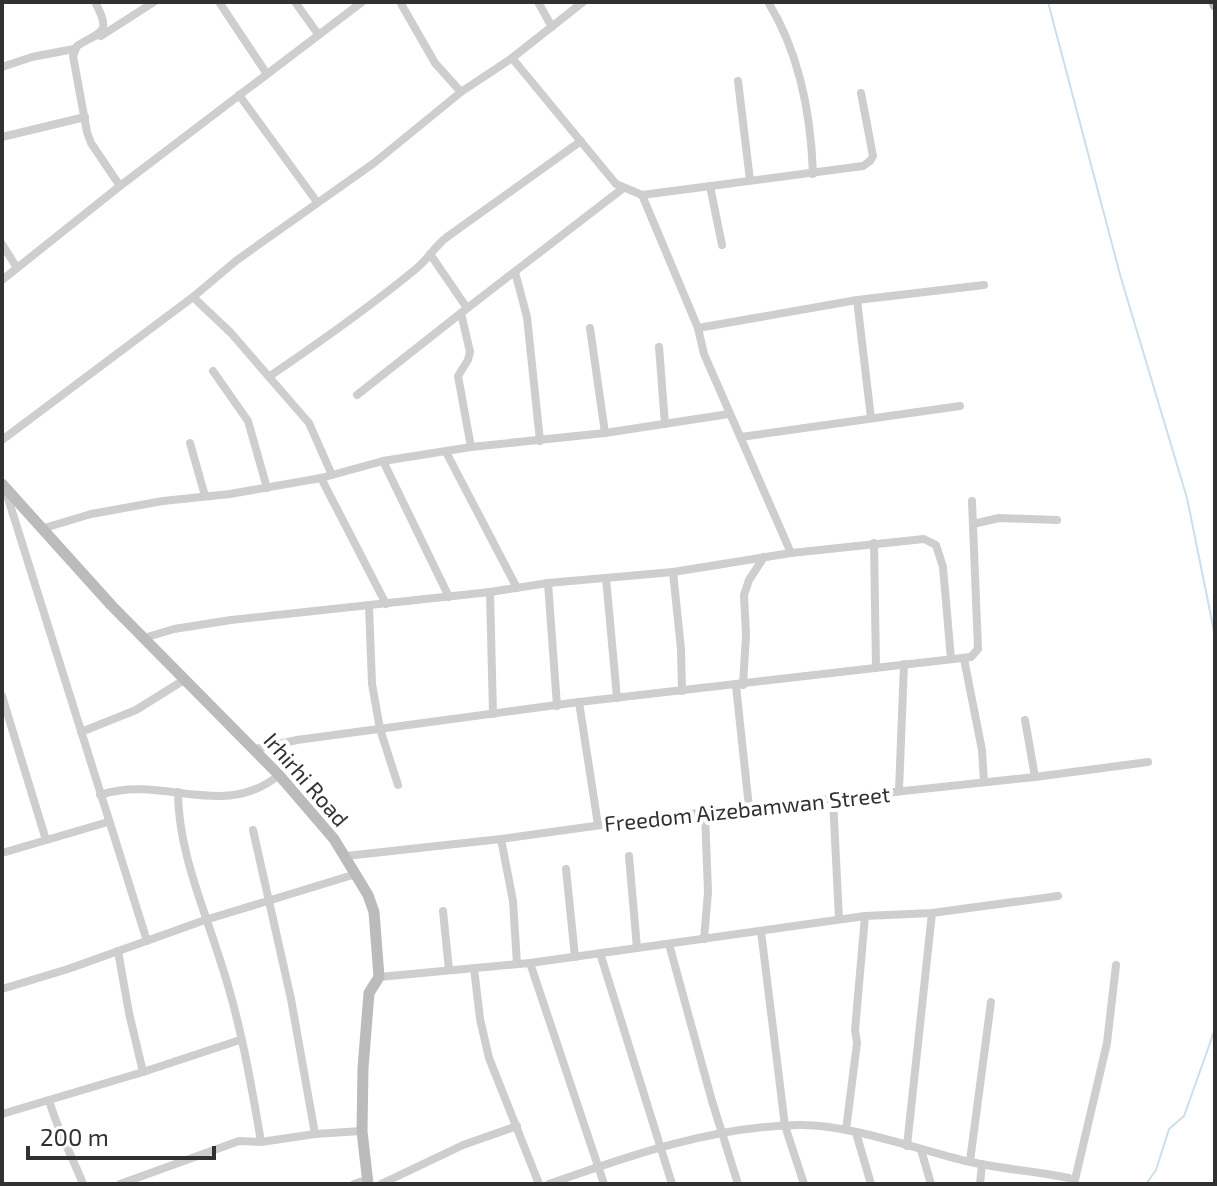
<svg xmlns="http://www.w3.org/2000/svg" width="1217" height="1186" font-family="'Exo 2',sans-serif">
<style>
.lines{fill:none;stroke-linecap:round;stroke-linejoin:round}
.stream{stroke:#cadfee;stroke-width:2}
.street{stroke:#cecece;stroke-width:8}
.secondary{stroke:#bbb;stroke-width:11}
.labels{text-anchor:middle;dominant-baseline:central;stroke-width:8;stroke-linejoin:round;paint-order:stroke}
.street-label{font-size:22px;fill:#313131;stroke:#fff}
</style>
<rect width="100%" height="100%" fill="#fff"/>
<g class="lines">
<!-- stream -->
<g class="stream">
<path d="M1048 2 1121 278 1187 498 1215 636"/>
<path d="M1146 1184 1156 1170 1169 1129 1184 1116 1215 1029"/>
</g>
<!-- street -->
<g class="street">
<path d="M95 2C113 35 100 31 77 46L73 56 87 132 91 143 120 186"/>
<path d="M219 2 267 74"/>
<path d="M295 2 318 34"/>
<path d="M400 2 435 63 461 92 512 58 583 2"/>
<path d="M538 2 552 27"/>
<path d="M768 2C800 54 811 114 813 174"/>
<path d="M101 36 154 2"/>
<path d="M512 58 616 184 642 195 698 328 704 354 791 553"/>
<path d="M2 67 32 57 74 49"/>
<path d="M738 81 750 180"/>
<path d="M239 95 317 202"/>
<path d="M2 137 85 117"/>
<path d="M710 186 722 245"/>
<path d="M642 195 863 166 870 161 873 156 861 93"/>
<path d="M2 244 17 268"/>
<path d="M430 254 467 308"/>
<path d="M515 272 527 317 540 441"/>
<path d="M2 280 120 186 362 2"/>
<path d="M193 297 231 333 309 423 332 475"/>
<path d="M857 300 871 418"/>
<path d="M590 328 605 433"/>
<path d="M698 328 857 300 984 285"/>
<path d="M659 347 665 424"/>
<path d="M213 371 248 421 267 488"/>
<path d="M270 376C320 342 370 307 417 268 428 259 435 246 447 237L581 141"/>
<path d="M357 395 461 313"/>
<path d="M741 437 960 406"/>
<path d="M2 440 193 297 237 260 374 163 461 92"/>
<path d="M190 443 205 496"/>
<path d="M471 447 458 376 468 360 470 352 461 313 622 189"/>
<path d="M446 452 517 588"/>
<path d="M383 461 449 597"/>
<path d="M321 478 386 604"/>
<path d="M6 492 147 941"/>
<path d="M973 524 999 518 1057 520"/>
<path d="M41 529 91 514 163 501 230 494 321 478 383 461 471 447 605 433 729 414"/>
<path d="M874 543 876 668"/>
<path d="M673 572 681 649 682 691"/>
<path d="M606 578 617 698"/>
<path d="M548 583 557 706"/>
<path d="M490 592 493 714"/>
<path d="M369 606 372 684 380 729 398 785"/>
<path d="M144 638 174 629 231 620 490 592 548 583 673 572 791 553 924 539 936 545 943 567 951 659"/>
<path d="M964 659 982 750 984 782"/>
<path d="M743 685 746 635 744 595 749 580 764 557"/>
<path d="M736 686 749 807"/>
<path d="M2 696 46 840"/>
<path d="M579 702 598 825"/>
<path d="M1025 720 1035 777"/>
<path d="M81 732 136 710 184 680"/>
<path d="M255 749 297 740 579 702 971 657 978 649 972 501"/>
<path d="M899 791 904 664"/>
<path d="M178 792C178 850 204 908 221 963 240 1020 251 1082 261 1142"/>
<path d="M100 795C163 774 223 821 279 775"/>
<path d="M833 799 839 919"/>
<path d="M253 830 291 999 315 1134"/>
<path d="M501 839 513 901 517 964"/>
<path d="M2 853 108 822"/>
<path d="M346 856 501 839 652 818 1035 777 1148 762"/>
<path d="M629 856 637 948"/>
<path d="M566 869 575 957"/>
<path d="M443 911 449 970"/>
<path d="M761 931 785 1126 804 1184"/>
<path d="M704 939 708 892 705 813"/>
<path d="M669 944 712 1101 738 1184"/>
<path d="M118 951 129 1013 143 1072"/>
<path d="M600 953 672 1184"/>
<path d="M530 963 604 1184"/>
<path d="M474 968 480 1019 489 1058 539 1184"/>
<path d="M379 977 530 963 865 916 932 913 1058 896"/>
<path d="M2 989 68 969 205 920 356 874"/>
<path d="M49 1100C57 1129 72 1156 83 1184"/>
<path d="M2 1114 143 1072 240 1040"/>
<path d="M846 1130 857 1043 855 1030 865 916"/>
<path d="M856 1133 871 1184"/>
<path d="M907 1146 932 913"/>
<path d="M921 1150 931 1184"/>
<path d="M970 1161 991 1002"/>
<path d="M120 1184 239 1141 261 1142 315 1134 362 1131"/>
<path d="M354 1184 366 1180"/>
<path d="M381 1184 463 1145 517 1126"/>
<path d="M549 1184C628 1156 714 1126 799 1125 848 1124 916 1149 966 1161 1000 1169 1035 1171 1069 1178L1074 1184"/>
<path d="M980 1184 982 1164"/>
<path d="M1074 1184 1107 1043 1116 965"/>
</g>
<!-- secondary -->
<g class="secondary">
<path d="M1214 2 1215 5"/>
<path d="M2 484 112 606 279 775 334 839 368 895 374 912 379 977 369 993 363 1068 362 1131 368 1184"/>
</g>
</g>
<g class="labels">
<!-- street labels -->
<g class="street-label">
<text transform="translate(307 779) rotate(49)">Irhirhi Road</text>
<text transform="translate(747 808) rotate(-6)">Freedom Aizebamwan Street</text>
</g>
</g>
<!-- border -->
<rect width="1217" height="1186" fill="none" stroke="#313131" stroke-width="8"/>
<!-- scale -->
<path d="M28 1146v12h186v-12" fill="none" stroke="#313131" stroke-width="4"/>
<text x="40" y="1146" font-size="24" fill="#313131" stroke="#ffffff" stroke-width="6" paint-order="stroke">200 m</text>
</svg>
